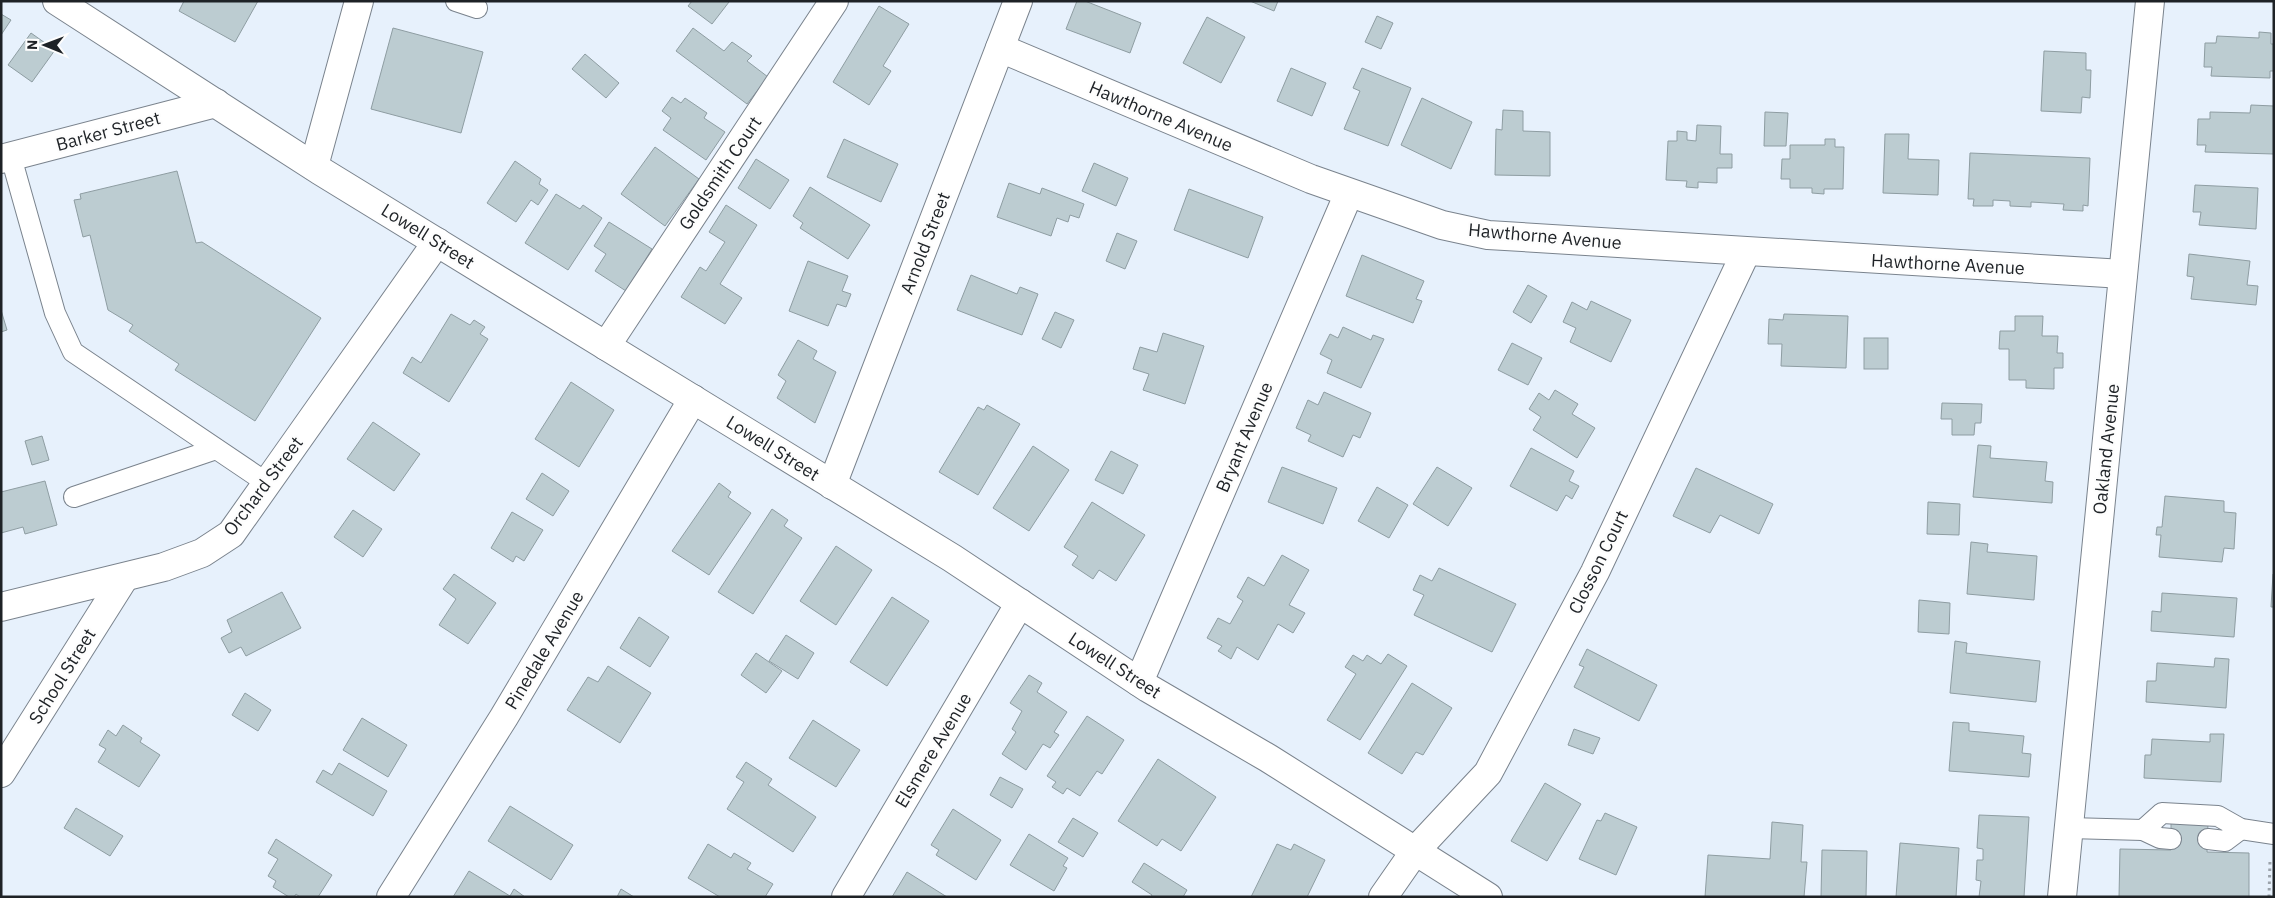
<svg xmlns="http://www.w3.org/2000/svg" width="2275" height="898" font-family="'IBM Plex Sans',sans-serif">
<style>
.building{fill:#bcccd1;stroke:#8e9da2}
.lines{fill:none;stroke-linecap:round;stroke-linejoin:round}
.lane-casing{stroke:#7a838d;stroke-width:22}
.street-casing{stroke:#7a838d;stroke-width:30}
.secondary-casing{stroke:#7a838d;stroke-width:30}
.primary-casing{stroke:#7a838d;stroke-width:30}
.path{stroke:#9ba3ab;stroke-width:3;stroke-dasharray:2.5 4;stroke-linecap:butt}
.lane{stroke:#fff;stroke-width:20}
.street{stroke:#fff;stroke-width:28}
.secondary{stroke:#fff;stroke-width:28}
.primary{stroke:#fff;stroke-width:28}
.labels{text-anchor:middle;dominant-baseline:central;stroke-width:4.5;stroke-linejoin:round;paint-order:stroke}
.street-label{font-size:18px;fill:#1e2226;stroke:#fdfdfd}
</style>
<rect width="100%" height="100%" fill="#e7f1fc"/>
<!-- building -->
<g class="building">
<path d="M184 1H258L235 42 179 11Z"/>
<path d="M692 1H728L729 2 712 24 688 6Z"/>
<path d="M1077 1H1085L1141 23 1130 53 1066 29Z"/>
<path d="M1250 1H1278L1274 11Z"/>
<path d="M879 6 909 24 883 66 891 71 869 105 833 82Z"/>
<path d="M1 14 11 20 1 35Z"/>
<path d="M1377 16 1393 23 1381 49 1365 42Z"/>
<path d="M1207 17 1245 37 1221 83 1183 63Z"/>
<path d="M393 28 483 52 461 133 371 109Z"/>
<path d="M693 28 724 51 732 42 752 56 747 61 768 77 747 104 676 51Z"/>
<path d="M2259 32 2271 33V44H2274V71H2270V78L2211 76 2212 67H2204L2205 43H2216L2217 36 2259 38Z"/>
<path d="M31 33 55 50 32 82 8 65Z"/>
<path d="M2044 51 2086 53V70H2091L2090 98 2082 97 2081 113 2041 111Z"/>
<path d="M585 54 619 83 606 98 572 69Z"/>
<path d="M1291 68 1326 83 1312 116 1277 101Z"/>
<path d="M1362 68 1411 88 1388 146 1344 129 1360 91 1353 88Z"/>
<path d="M672 97 681 103 685 98 707 113 704 118 725 132 706 160 663 130 671 118 662 111Z"/>
<path d="M1422 98 1472 122 1451 169 1401 145Z"/>
<path d="M2251 105 2274 106V154L2205 152 2206 145H2197L2198 119H2210V112L2250 113Z"/>
<path d="M1503 110 1523 111V131L1550 132V176L1495 175 1496 129 1502 130Z"/>
<path d="M1765 112 1788 113 1786 146H1764Z"/>
<path d="M1697 125 1721 126 1720 154H1732V168H1717V183L1698 182V188L1686 187 1687 181 1666 180 1668 141H1677V131L1687 132V140L1696 141Z"/>
<path d="M1885 134H1909L1908 159 1939 160 1938 195 1883 193Z"/>
<path d="M844 139 898 164 881 202 827 177Z"/>
<path d="M1825 139H1835V147H1844L1843 189H1824V194L1812 193V188H1790V179H1781L1782 159H1790V145H1825Z"/>
<path d="M655 147 699 179 665 226 621 194Z"/>
<path d="M1970 153 2090 158 2088 206 2083 205V211L2063 210 2064 204 2031 202V207L2010 206V201L1993 200V206H1973L1974 199H1968Z"/>
<path d="M756 159 789 180 770 209 738 188Z"/>
<path d="M515 161 541 179 539 184 548 190 538 205 531 200 516 222 487 203Z"/>
<path d="M1094 163 1128 178 1116 206 1082 191Z"/>
<path d="M177 171 196 243 202 242 321 318 255 421 175 370 179 364 129 331 133 325 108 310 90 235 83 237 74 200 81 199 80 194Z"/>
<path d="M1009 183 1040 194 1042 188 1084 204 1079 218 1070 215 1068 222 1057 218 1051 236 997 217Z"/>
<path d="M2195 185 2258 188 2256 229 2199 225 2201 212H2193Z"/>
<path d="M810 187 870 225 848 259 800 228 803 223 793 216Z"/>
<path d="M1189 189 1263 217 1248 258 1174 230Z"/>
<path d="M556 194 580 209 583 205 602 218 568 270 525 243Z"/>
<path d="M726 205 757 225 720 284 742 298 725 324 681 297 700 267 706 271 725 242 709 232Z"/>
<path d="M609 222 652 249 626 291 595 271 606 254 594 246Z"/>
<path d="M1117 233 1137 241 1125 269 1106 261Z"/>
<path d="M2189 254 2250 261 2247 285 2258 286 2256 305 2191 299 2194 277 2187 276Z"/>
<path d="M1362 255 1424 281 1416 299 1422 301 1413 323 1346 296Z"/>
<path d="M808 261 848 276 842 291 851 294 846 307 837 304 828 326 789 311Z"/>
<path d="M971 275 1017 294 1020 287 1038 294 1022 335 957 310Z"/>
<path d="M1528 285 1547 296 1531 323 1513 312Z"/>
<path d="M1591 301 1631 320 1611 362 1570 342 1576 328 1563 322 1572 302 1587 310Z"/>
<path d="M1 310 7 330 1 332Z"/>
<path d="M1055 312 1074 320 1061 348 1042 339Z"/>
<path d="M451 314 470 325 474 320 485 327 480 334 488 339 449 402 403 373 412 357 421 363Z"/>
<path d="M1784 314 1848 316 1846 368 1781 366 1782 344H1768L1769 319 1783 320Z"/>
<path d="M2015 316H2043L2042 336H2058L2057 353H2063V368H2054V389L2026 388V380H2009V349H1999L2000 331H2015Z"/>
<path d="M1343 327 1371 340 1373 335 1384 339 1361 388 1327 373 1332 360 1320 354 1330 334 1338 338Z"/>
<path d="M1163 333 1204 346 1185 404 1143 390 1149 374 1133 369 1140 347 1157 352Z"/>
<rect x="1864" y="338" width="24" height="31"/>
<path d="M798 340 817 351 813 359 836 372 815 423 777 398 786 381 778 375Z"/>
<path d="M1512 343 1542 358 1528 385 1498 370Z"/>
<path d="M571 382 614 410 579 467 535 439Z"/>
<path d="M1555 390 1578 404 1572 414 1595 428 1577 458 1533 430 1541 417 1529 409 1539 393 1549 400Z"/>
<path d="M1324 392 1371 413 1360 438 1353 435 1343 457 1308 441 1311 435 1296 428 1308 400 1318 405Z"/>
<path d="M1942 403 1982 404 1981 423H1975L1974 435H1952V419H1941Z"/>
<path d="M987 405 1020 424 978 495 939 472 978 407 984 410Z"/>
<path d="M373 422 420 454 394 491 347 459Z"/>
<path d="M42 436 49 460 32 465 25 441Z"/>
<path d="M1978 445 1991 446 1990 458 2047 462 2045 481 2053 482 2052 503 1973 497Z"/>
<path d="M1033 446 1069 470 1029 531 993 508Z"/>
<path d="M1531 448 1574 471 1569 481 1579 486 1572 499 1566 495 1557 511 1510 486Z"/>
<path d="M1111 451 1138 465 1123 494 1095 480Z"/>
<path d="M1282 467 1337 488 1323 524 1268 502Z"/>
<path d="M1437 467 1472 488 1448 526 1413 504Z"/>
<path d="M1696 468 1773 504 1759 534 1720 515 1710 533 1673 516Z"/>
<path d="M542 473 569 491 553 516 526 499Z"/>
<path d="M45 481 57 525 25 534 23 527 1 533V492Z"/>
<path d="M719 483 731 492 728 497 751 513 709 575 672 551Z"/>
<path d="M1377 487 1408 505 1389 538 1358 521Z"/>
<path d="M2165 496 2224 501V512L2236 513 2234 549 2224 548 2222 562 2159 557 2161 535H2156L2157 527H2162Z"/>
<path d="M1092 502 1145 535 1116 581 1099 570 1093 579 1072 565 1078 556 1064 547Z"/>
<path d="M1928 502 1960 504 1959 535 1927 534Z"/>
<path d="M772 509 788 520 784 526 802 538 753 614 718 592Z"/>
<path d="M353 510 382 529 363 557 334 537Z"/>
<path d="M512 512 543 530 524 561 516 556 513 562 491 548Z"/>
<path d="M1971 542 1988 544 1987 552 2037 556 2034 600 1967 594Z"/>
<path d="M836 546 872 570 836 625 800 601Z"/>
<path d="M1282 555 1309 570 1289 605 1305 613 1293 633 1278 624 1258 660 1237 647 1231 659 1218 651 1222 646 1207 638 1218 618 1230 624 1243 601 1237 597 1248 577 1264 586Z"/>
<path d="M1439 568 1516 604 1492 652 1414 615 1424 595 1413 590 1420 575 1432 581Z"/>
<path d="M454 574 496 603 468 644 439 625 456 599 443 589Z"/>
<path d="M2273 574H2274V607H2271Z"/>
<path d="M282 592 301 628 246 656 241 647 229 653 221 638 232 632 227 620Z"/>
<path d="M2162 593 2237 598 2234 637 2151 631 2152 611 2161 612Z"/>
<path d="M892 597 929 621 887 686 850 662Z"/>
<path d="M1919 600 1950 603 1949 634 1918 632Z"/>
<path d="M639 617 669 637 650 667 620 648Z"/>
<path d="M786 635 814 653 798 679 769 661Z"/>
<path d="M1955 641 1967 643 1966 653 2040 661 2036 702 1950 693Z"/>
<path d="M1587 649 1657 685 1639 721 1574 687 1584 667 1579 665Z"/>
<path d="M756 653 782 671 766 693 741 675Z"/>
<path d="M1388 654 1407 666 1360 740 1327 720 1356 674 1345 667 1353 655 1363 661 1367 655 1381 664Z"/>
<path d="M2215 658 2229 659 2226 708 2146 702 2147 681H2156L2157 663 2214 667Z"/>
<path d="M608 666 651 693 620 743 567 710 588 677 598 682Z"/>
<path d="M1029 675 1042 683 1037 692 1067 712 1054 732 1059 735 1050 748 1043 744 1026 770 1002 754 1016 732 1012 729 1022 711 1010 703Z"/>
<path d="M1412 683 1452 708 1423 755 1416 752 1402 774 1368 753Z"/>
<path d="M245 693 271 710 258 731 232 715Z"/>
<path d="M1087 716 1124 740 1102 774 1097 771 1080 796 1067 788 1063 794 1052 787 1056 782 1047 776Z"/>
<path d="M362 718 407 745 388 777 343 750Z"/>
<path d="M813 720 860 750 836 787 789 758Z"/>
<path d="M1953 722 1969 723V731L2024 736 2022 753 2031 754 2029 777 1949 771Z"/>
<path d="M123 725 142 738 140 742 160 755 139 787 98 762 106 749 99 745 108 730 116 736Z"/>
<path d="M1574 729 1600 738 1593 754 1568 745Z"/>
<path d="M2210 734H2224L2221 782 2144 778 2145 755H2151L2152 739 2210 742Z"/>
<path d="M1158 759 1216 797 1181 851 1162 839 1157 846 1118 821Z"/>
<path d="M746 762 772 779 768 785 816 817 793 852 727 809 744 782 736 777Z"/>
<path d="M339 763 387 791 373 816 316 782 323 770 332 775Z"/>
<path d="M1000 777 1023 789 1012 808 990 795Z"/>
<path d="M1545 783 1581 804 1547 861 1511 841Z"/>
<path d="M510 806 573 845 551 880 488 841Z"/>
<path d="M76 808 123 836 110 856 64 828Z"/>
<path d="M953 809 1001 840 976 880 936 855 939 850 931 845Z"/>
<path d="M1605 813 1637 827 1616 875 1579 859 1597 820 1601 821Z"/>
<path d="M1979 815 2029 817 2024 897H1979L1981 881 1976 880 1977 860H1983V849L1977 848Z"/>
<path d="M1073 818 1098 833 1083 857 1058 842Z"/>
<path d="M1772 822 1803 825 1801 862H1807L1804 897H1705L1708 855 1770 859Z"/>
<path d="M2171 822 2208 823 2207 852 2249 853V897H2119L2120 849 2171 850Z"/>
<path d="M1029 834 1068 858 1063 866 1067 868 1054 891 1010 865Z"/>
<path d="M276 839 332 875 318 897H300L296 894 294 897H289L273 887 276 881 268 876 278 859 268 853Z"/>
<path d="M1900 843 1959 848 1956 897H1896Z"/>
<path d="M708 844 731 858 734 853 751 863 747 869 773 884 765 897H720L688 878Z"/>
<path d="M1277 844 1291 850 1294 844 1325 860 1307 897H1251Z"/>
<path d="M1822 850 1867 851 1866 897H1821Z"/>
<path d="M1144 863 1187 890 1183 897H1151L1152 895 1132 882Z"/>
<path d="M469 871 510 896 514 889 525 897H453Z"/>
<path d="M907 872 947 897H892Z"/>
<path d="M621 889 634 897H617Z"/>
</g>
<g class="lines">
<defs>
<g id="lane">
<path d="M456 1 477 8"/>
<path d="M11 157 55 313 73 352 267 483"/>
<path d="M74 497 216 449"/>
<path d="M2069 828 2143 830 2162 813 2218 816 2241 829 2274 834"/>
<path d="M2143 830 2160 838 2171 839"/>
<path d="M2208 839 2225 841 2241 829"/>
</g>
<g id="street">
<path d="M1000 48 1311 179 1442 225 1488 235 2123 274"/>
<path d="M1 159 216 103"/>
<path d="M314 166 359 1"/>
<path d="M606 346 834 1"/>
<path d="M832 485 1018 1"/>
<path d="M1 607 164 567 202 553 231 534 437 242"/>
<path d="M1139 682 1349 193"/>
<path d="M1 773 124 578"/>
<path d="M391 897 504 717 693 399"/>
<path d="M846 897 1020 603"/>
<path d="M1383 897 1415 851 1488 773 1595 572 1746 252"/>
</g>
<path id="secondary" d="M2062 897 2150 1"/>
<path id="primary" d="M57 1 319 170 952 558 1148 688 1268 758 1488 897"/>
</defs>
<!-- lane casing -->
<use href="#lane" class="lane-casing"/>
<!-- street casing -->
<use href="#street" class="street-casing"/>
<!-- secondary casing -->
<use href="#secondary" class="secondary-casing"/>
<!-- primary casing -->
<use href="#primary" class="primary-casing"/>
<!-- path -->
<path class="path" d="M2269 897 2270 860"/>
<!-- lane -->
<use href="#lane" class="lane"/>
<!-- street -->
<use href="#street" class="street"/>
<!-- secondary -->
<use href="#secondary" class="secondary"/>
<!-- primary -->
<use href="#primary" class="primary"/>
</g>
<g class="labels">
<!-- street labels -->
<g class="street-label">
<text transform="translate(1161 116) rotate(23)">Hawthorne Avenue</text>
<text transform="translate(108 131) rotate(-15)">Barker Street</text>
<text transform="translate(720 173) rotate(-56)">Goldsmith Court</text>
<text transform="translate(428 236) rotate(32)">Lowell Street</text>
<text transform="translate(1545 236) rotate(5)">Hawthorne Avenue</text>
<text transform="translate(925 243) rotate(-69)">Arnold Street</text>
<text transform="translate(1948 264) rotate(3)">Hawthorne Avenue</text>
<text transform="translate(1244 437) rotate(-67)">Bryant Avenue</text>
<text transform="translate(773 448) rotate(32)">Lowell Street</text>
<text transform="translate(2106 449) rotate(-84)">Oakland Avenue</text>
<text transform="translate(263 486) rotate(-53)">Orchard Street</text>
<text transform="translate(1598 562) rotate(-64)">Closson Court</text>
<text transform="translate(544 650) rotate(-59)">Pinedale Avenue</text>
<text transform="translate(1115 665) rotate(33)">Lowell Street</text>
<text transform="translate(62 676) rotate(-58)">School Street</text>
<text transform="translate(933 750) rotate(-59)">Elsmere Avenue</text>
</g>
</g>
<!-- border -->
<rect width="2275" height="898" fill="none" stroke="#1e2226" stroke-width="5"/>
<!-- north arrow -->
<g transform="translate(45 45) rotate(271)" stroke="#fdfdfd" stroke-width="4" paint-order="stroke">
<path d="M0-4L9 19L0 12L-9 19Z" fill="#1e2226"/>
<text y="-8" font-size="14" font-weight="bold" text-anchor="middle" fill="#1e2226">N</text>
</g>
</svg>
